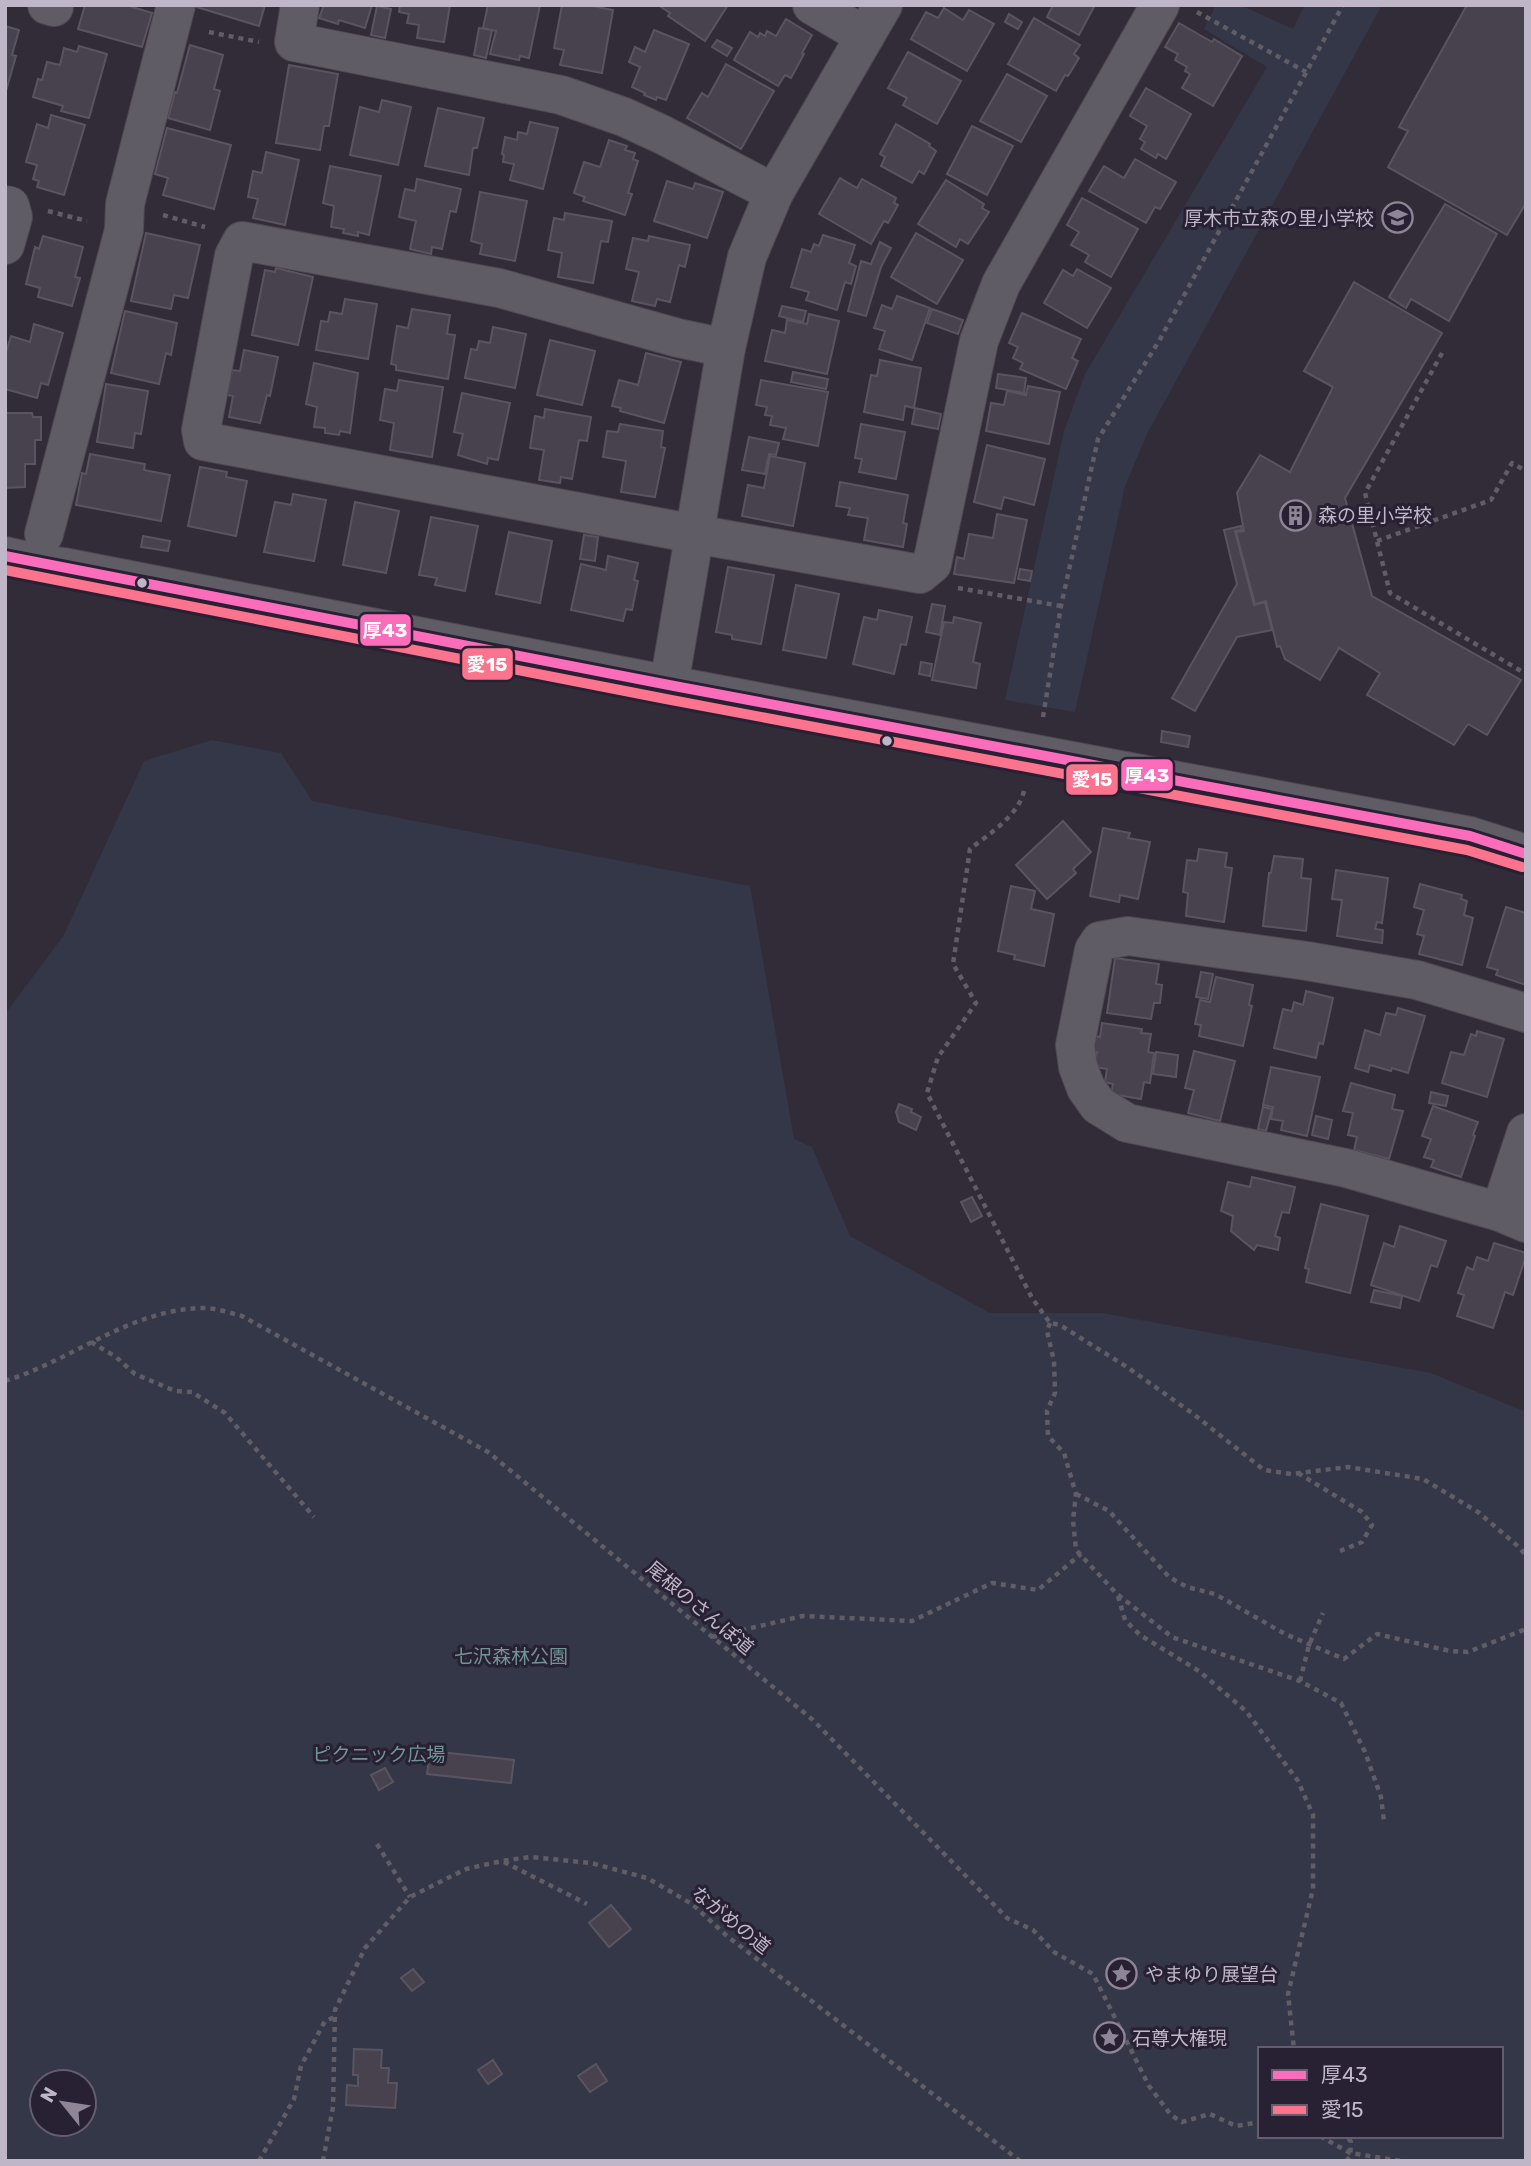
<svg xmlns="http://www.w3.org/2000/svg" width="1531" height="2166" font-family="Rubik,'Noto Sans JP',sans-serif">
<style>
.green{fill:#333748;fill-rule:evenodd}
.building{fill:#47424d;stroke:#5a5460;stroke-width:2}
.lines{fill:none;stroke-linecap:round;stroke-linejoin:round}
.minor-casing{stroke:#4d4851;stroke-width:40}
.path{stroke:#615d66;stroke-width:4.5;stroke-dasharray:5 5;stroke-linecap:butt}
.minor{stroke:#605c66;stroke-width:38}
.bus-1-casing{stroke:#282033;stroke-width:16}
.bus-2-casing{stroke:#282033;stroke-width:16}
.bus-1{stroke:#fb6dba;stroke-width:10}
.bus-2{stroke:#fc738d;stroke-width:10}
.bus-dot{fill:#bfb7c8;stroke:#282033;stroke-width:2.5}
.labels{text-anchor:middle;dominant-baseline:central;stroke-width:6;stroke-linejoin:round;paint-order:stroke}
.poi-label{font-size:19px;fill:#bfb7c8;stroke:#282033;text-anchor:start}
.street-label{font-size:19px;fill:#bfb7c8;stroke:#282033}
.park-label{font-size:19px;fill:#719497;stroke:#282033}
.line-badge{stroke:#282033;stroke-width:2.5}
.badge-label{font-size:19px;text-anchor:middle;font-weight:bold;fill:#fff}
</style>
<rect width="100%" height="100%" fill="#322c38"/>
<!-- green -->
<g class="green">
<path d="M1216 5H1240L1293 29 1305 5H1382L1148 432 1125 486 1075 712 1005 700 1064 431 1085 374 1267 67 1204 29Z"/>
<path d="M212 740 281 753 312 801 750 886 794 1139 812 1147 850 1236 990 1313H1102L1431 1373 1526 1412V2161H5V1014L64 935 144 761ZM1260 2049H1501V2136H1260ZM42 2082H84V2124H42Z"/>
</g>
<!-- building -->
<g class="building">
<path d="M85 5H132V7L152 13 142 47 78 29Z"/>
<path d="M190 5H265L259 26Z"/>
<path d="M324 5H372L365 28 339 20 338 24 319 18Z"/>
<path d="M400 5H450L444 42 417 38 419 25 407 23 409 14 399 12Z"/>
<path d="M488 5H540L529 58 520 56 519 60 490 54 496 31 483 28Z"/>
<path d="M562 5H587L613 10 602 73 560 65 564 50 554 48Z"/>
<path d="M662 5H728L705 41 668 16 670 13 661 7Z"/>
<path d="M1053 5H1095L1079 35 1047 17Z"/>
<path d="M1467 5H1526V203L1507 235 1388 167 1408 131 1399 127Z"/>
<path d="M377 6 391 9 385 38 371 35Z"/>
<path d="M944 8 963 20 969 10 994 24 967 71 911 39 926 12 938 18Z"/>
<path d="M1009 14 1022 22 1018 29 1005 22Z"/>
<path d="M1034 18 1080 45 1074 54 1079 58 1068 76 1065 75 1056 91 1008 64Z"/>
<path d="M786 19 812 35 802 53 804 54 791 78 785 75 778 86 734 60 750 32 758 37 760 33 765 36 767 31 776 36Z"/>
<path d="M1179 23 1212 42 1214 39 1242 56 1213 106 1182 88 1190 74 1185 71 1187 67 1175 60 1178 54 1165 47Z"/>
<path d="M5 26 19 30 12 55 16 56 6 91Z"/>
<path d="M479 28 492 30 486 58 474 55Z"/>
<path d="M654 30 689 44 666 100 657 97 656 100 644 95 645 93 632 87 640 67 629 62 635 47 645 52Z"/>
<path d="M717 40 732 48 727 56 712 47Z"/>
<path d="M190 45 223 55 214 89 220 91 210 130 168 118 175 92 177 93Z"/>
<path d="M79 46 107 54 89 118 61 111 63 106 33 97 38 79 42 80 47 62 60 65 64 48 77 52Z"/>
<path d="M908 52 961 81 937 124 903 105 907 98 888 88Z"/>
<path d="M726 64 774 91 741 149 687 118 702 93 708 97Z"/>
<path d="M289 65 338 74 329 126H324L320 150 276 143Z"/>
<path d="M1007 74 1047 96 1021 142 980 121Z"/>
<path d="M1146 88 1191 114 1166 159 1158 154 1156 158 1141 149 1145 142 1140 139 1147 126 1130 116Z"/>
<path d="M382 100 411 107 398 165 350 155 360 107 379 112Z"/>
<path d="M438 108 484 118 477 148H473L469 175 425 166Z"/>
<path d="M51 115 85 125 64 195 37 187 39 181 33 179 37 165 26 162 37 124 48 128Z"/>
<path d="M530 122 558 128 543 189 510 180 514 164 503 162 504 155 502 154 505 137 517 140 518 132 527 134Z"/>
<path d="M896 124 930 144 929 146 936 151 924 174 919 171 912 183 881 166 885 157 880 154Z"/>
<path d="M972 126 1013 146 987 195 947 174Z"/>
<path d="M167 128 231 145 214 209 163 195 168 178 155 174Z"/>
<path d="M609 140 627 146 625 150 635 153 633 159 638 161 628 193 632 194 625 215 583 201 585 197 574 193 584 162 600 167Z"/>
<path d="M266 152 299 160 285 225 253 218 258 199 248 197 253 171 262 173Z"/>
<path d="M1135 159 1176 182 1160 209 1155 207 1146 223 1089 191 1104 166 1124 178Z"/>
<path d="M330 166 381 176 369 235 358 232V236L343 233 344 229 331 227 334 206 323 203Z"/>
<path d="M840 178 857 188 862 179 896 198 894 203 898 205 888 223 884 221 871 244 819 214Z"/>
<path d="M417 179 461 189 456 212 450 211 442 249 432 247 431 254 410 249 416 221 399 217 405 189 415 191Z"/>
<path d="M946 180 984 204 982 208 989 212 968 244 960 239 956 247 918 224Z"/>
<path d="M667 181 693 189 695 183 723 192 707 238 654 221Z"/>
<path d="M480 192 527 201 515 261 480 254 482 244 471 241Z"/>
<path d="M1082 198 1138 229 1111 277 1085 262 1089 255 1071 245 1079 232 1067 225Z"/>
<path d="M1445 204 1497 234 1449 321 1411 299 1406 308 1389 297Z"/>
<path d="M565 213 612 221 608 242 601 241 593 283 558 277 562 253 548 250 554 218 564 220Z"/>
<path d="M146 233 200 245 188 298 174 295 171 309 131 301Z"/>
<path d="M916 233 963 260 937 304 891 277Z"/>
<path d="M823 235 855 245 849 263 856 266 851 284 845 282 837 310 806 300 809 292 791 287 802 249 811 252 814 244 819 246Z"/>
<path d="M43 236 83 247 75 277 80 278 72 306 38 297 40 288 26 284 35 247 39 249Z"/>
<path d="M649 236 690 245 685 267 679 265 670 302 657 299 655 306 632 301 639 272 626 269 633 238 648 241Z"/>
<path d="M880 242 891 248 881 267 866 316 848 311 861 261 871 264Z"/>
<path d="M276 268 313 277 298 345 252 335 265 270 275 272Z"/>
<path d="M1077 269 1111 288 1087 328 1044 303 1063 270 1073 276Z"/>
<path d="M1354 282 1442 333 1345 498 1372 596 1521 680 1487 735 1468 724 1454 745 1367 695 1380 673 1339 648 1320 680 1285 659 1280 646 1277 647 1266 601 1255 604 1236 532 1244 531 1237 493 1260 455 1290 472 1333 387 1304 371Z"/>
<path d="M897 296 930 308 912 360 879 349 885 331 874 328 882 305 892 309Z"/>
<path d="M345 299 377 304 368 359 316 350 321 321 328 322 330 312 342 314Z"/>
<path d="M782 306 806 311 803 322 779 316Z"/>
<path d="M412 309 450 315 447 334 455 335 448 379 396 370V365L391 364 397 326 408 328Z"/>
<path d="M932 309 963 320 958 334 927 323Z"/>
<path d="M125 311 177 323 171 355 166 353 159 384 111 373Z"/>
<path d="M1022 313 1081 339 1072 358 1078 361 1066 389 1020 369 1023 363 1013 358 1018 347 1009 343Z"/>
<path d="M809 314 839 321 827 374 765 361 772 330 785 333 787 320 807 324Z"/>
<path d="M34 324 63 333 48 385 41 383 37 398 5 389V356L11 336 30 342Z"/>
<path d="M493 327 526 334 515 388 465 378 471 349 477 350 479 341 490 343Z"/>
<path d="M550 340 595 351 582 405 537 395Z"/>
<path d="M244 350 278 357 270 396 267 395 260 423 229 417 233 396 227 395 232 370 240 371Z"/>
<path d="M646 353 681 362 664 423 620 411 621 408 612 406 619 380 638 385Z"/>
<path d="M880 360 921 368 914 408 905 406 903 420 864 412 871 375 877 376Z"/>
<path d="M314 363 358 373 350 433 340 431 339 435 325 433V428L314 427 317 407 306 404Z"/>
<path d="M793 372 828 379 826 389 791 382Z"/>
<path d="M998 374 1026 378 1024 393 996 388Z"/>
<path d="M399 380 443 387 432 457 390 450 394 423 380 420 385 389 397 391Z"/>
<path d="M761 380 828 392 818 446 783 439 786 428 770 425 772 416 765 415 767 407 756 405Z"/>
<path d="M106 384 148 391 141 434 135 433 133 448 97 442Z"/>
<path d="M1028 386 1060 392 1049 444 986 431 991 403 1004 405 1007 391 1026 395Z"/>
<path d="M462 393 510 403 498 460 488 458 487 464 458 455 463 434 454 432Z"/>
<path d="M915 408 941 414 938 429 912 424Z"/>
<path d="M545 409 591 417 587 441 579 440 572 479 561 477 560 483 539 480 544 450 530 448 535 416 544 418Z"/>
<path d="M5 413H32L33 417H41V440H35V464H25V487L5 488Z"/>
<path d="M620 424 663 431 661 447 665 448 655 497 621 492 626 461 603 457 607 431 618 432Z"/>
<path d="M861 424 905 432 896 479 859 472 862 459 855 458Z"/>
<path d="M749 437 779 443 776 455 769 454 765 474 742 470Z"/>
<path d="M987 445 1045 459 1034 505 1004 497 1001 509 974 502Z"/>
<path d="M90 454 145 464 144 470 170 475 161 521 76 505 82 473 86 474Z"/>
<path d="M770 456 805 463 793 526 742 516 748 485 764 488Z"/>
<path d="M200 467 227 472 226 477 247 481 236 536 188 526Z"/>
<path d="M840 482 908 495 903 523 907 524 903 547 864 540 868 518 848 515 850 508 836 506Z"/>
<path d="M293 494 326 500 314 561 264 552 275 502 291 505Z"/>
<path d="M355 502 399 511 386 573 343 565Z"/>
<path d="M997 514 1027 520 1014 583 954 574 957 557 964 559 969 534 993 538Z"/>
<path d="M431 517 478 526 465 591 435 585 437 578 419 575Z"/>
<path d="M1241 526 1242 530 1235 531 1254 605 1265 602 1272 630 1237 637 1195 711 1172 698 1237 584 1224 530Z"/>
<path d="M509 532 552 541 540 603 496 594Z"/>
<path d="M584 535 598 537 595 561 580 559Z"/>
<path d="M143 536 170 541 168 551 141 547Z"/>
<path d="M608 556 638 563 634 580 638 581 632 610 626 609 623 621 571 610 581 564 606 570Z"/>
<path d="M728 567 774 575 761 644 732 639V635L716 632Z"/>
<path d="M1020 569 1032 571 1030 581 1018 579Z"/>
<path d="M796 585 839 594 826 658 783 650Z"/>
<path d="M932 604 945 606 940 635 926 632Z"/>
<path d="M879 610 912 617 906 645 901 644 894 674 853 664 864 617 877 620Z"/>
<path d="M954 617 981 623 973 662 980 664 976 688 932 680 944 622 953 623Z"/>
<path d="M921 662 932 664 930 676 919 674Z"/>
<path d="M1162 731 1190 736 1188 747 1161 742Z"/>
<path d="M1063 821 1091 852 1073 869 1076 873 1047 899 1016 865Z"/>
<path d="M1103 828 1130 833 1128 838 1150 842 1138 899 1120 895 1119 902 1090 896Z"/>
<path d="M1199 849 1227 853 1225 867 1232 868 1224 922 1186 916 1188 893 1183 892 1187 860 1197 861Z"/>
<path d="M1274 856 1303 859 1301 878 1311 879 1306 931 1263 926 1269 873H1271Z"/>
<path d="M1336 870 1388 878 1382 923 1377 922 1375 929 1383 930 1382 943 1337 936 1342 900 1332 899Z"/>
<path d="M1420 884 1462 895 1461 899 1467 901 1464 915 1473 918 1462 965 1419 954 1424 936 1417 934 1424 910 1414 907Z"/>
<path d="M1011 886 1035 891 1031 909 1054 914 1044 966 1014 959 1015 955 998 951Z"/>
<path d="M1506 907 1526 913V985L1496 975 1498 970 1487 967Z"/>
<path d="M1115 958 1159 964 1156 984 1162 985 1160 1003H1154L1151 1019 1107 1013Z"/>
<path d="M1201 972 1213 974 1208 999 1196 997Z"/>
<path d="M1216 977 1253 985 1249 1005 1252 1006 1243 1046 1199 1036 1201 1025 1195 1024 1200 1000 1210 1002Z"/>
<path d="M1306 991 1333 998 1323 1044 1319 1043 1316 1058 1274 1048 1283 1009 1292 1011 1294 1002 1303 1005Z"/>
<path d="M1398 1008 1425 1016 1408 1073 1392 1068 1391 1071 1370 1065 1368 1072 1355 1068 1365 1030 1380 1035 1386 1013 1396 1015Z"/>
<path d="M1102 1023 1142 1029 1141 1033 1151 1034 1148 1052 1154 1053 1150 1083 1144 1082 1141 1099 1111 1094 1113 1084 1105 1082 1107 1069 1095 1067 1097 1052 1092 1051 1094 1036 1100 1037Z"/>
<path d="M1477 1031 1504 1039 1487 1097 1442 1083 1451 1052 1464 1055 1471 1034 1476 1036Z"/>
<path d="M1194 1051 1235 1061 1220 1121 1188 1113 1194 1090 1185 1088Z"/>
<path d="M1156 1052 1178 1055 1176 1077 1153 1074Z"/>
<path d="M1271 1067 1320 1077 1307 1136 1281 1130 1283 1121 1271 1119 1273 1107 1263 1105Z"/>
<path d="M1351 1083 1395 1095 1392 1109 1403 1111 1389 1159 1354 1150 1357 1137 1348 1135 1353 1113 1343 1111Z"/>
<path d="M1431 1092 1448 1096 1446 1106 1429 1103Z"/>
<path d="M899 1104 912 1109 911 1112 921 1117 916 1130 899 1122 896 1112Z"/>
<path d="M1433 1106 1478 1122 1473 1135 1475 1136 1461 1177 1431 1167 1434 1160 1424 1157 1431 1139 1422 1136Z"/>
<path d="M1263 1107 1272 1109 1266 1131 1258 1129Z"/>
<path d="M1316 1116 1332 1120 1328 1139 1312 1135Z"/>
<path d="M1252 1177 1295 1187 1289 1213 1282 1212 1275 1236 1280 1238 1278 1250 1257 1245 1254 1250 1231 1231 1233 1216 1221 1211 1228 1182 1250 1187Z"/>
<path d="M972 1197 982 1216 971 1222 961 1202Z"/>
<path d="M1321 1204 1368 1216 1350 1293 1306 1282 1309 1269 1305 1268Z"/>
<path d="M1400 1226 1446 1241 1437 1267 1431 1265 1419 1301 1371 1285 1384 1243 1394 1247Z"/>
<path d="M1494 1243 1526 1253V1256L1513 1295 1505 1292 1493 1328 1457 1316 1464 1295 1458 1293 1467 1267 1473 1270 1477 1257 1488 1261Z"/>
<path d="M1374 1290 1402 1296 1400 1308 1371 1302Z"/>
<path d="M430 1751 514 1760 511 1783 427 1774Z"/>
<path d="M385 1768 393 1782 379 1790 371 1775Z"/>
<path d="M611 1905 631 1929 609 1947 589 1923Z"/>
<path d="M413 1969 424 1982 412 1991 401 1978Z"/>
<path d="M354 2049 382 2050 381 2068H389L388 2083H397L395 2108 346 2105 347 2085 358 2086V2075H353Z"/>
<path d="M493 2060 502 2074 488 2084 478 2070Z"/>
<path d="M596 2064 607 2081 590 2092 578 2076Z"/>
</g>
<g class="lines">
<defs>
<g id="minor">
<path d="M47 5 54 7V5"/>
<path d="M300 5 294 42 561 95 624 117 663 135 774 193"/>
<path d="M812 5 865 36"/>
<path d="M5 205 10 206 13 217 5 245"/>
<path d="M726 348 678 338 499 288 242 241 234 256 201 430 203 441 695 534 920 574 932 564 979 341 1001 284 1160 5"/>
<path d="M44 534 124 230 125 204 176 5"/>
<path d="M5 556 36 563 63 567 669 685 1470 836 1526 854"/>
<path d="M669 685 726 348 747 257 774 193 883 5"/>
<path d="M1526 1013 1417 980 1307 961 1128 936 1100 941 1094 950 1075 1045 1078 1067 1086 1088 1098 1105 1127 1123 1346 1168 1500 1212 1526 1223"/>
<path d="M1500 1212 1526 1133"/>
</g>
</defs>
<!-- minor casing -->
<use href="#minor" class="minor-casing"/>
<!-- path -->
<g class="path">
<path d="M1197 12 1306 72"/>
<path d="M209 32 259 42"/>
<path d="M48 211 87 221"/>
<path d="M163 215 205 227"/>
<path d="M1442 353 1365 493 1390 593 1526 674"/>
<path d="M1377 541 1491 500 1512 463 1526 471"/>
<path d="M958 588 1061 606"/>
<path d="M1043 717 1061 606 1098 439 1159 341 1343 5"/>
<path d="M1024 791C1018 816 989 834 970 849L953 964 976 1003 938 1057 927 1093 1032 1298 1050 1323 1060 1325 1127 1367 1192 1413 1264 1470 1291 1474 1348 1467 1423 1479 1478 1512 1520 1548 1526 1556"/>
<path d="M1050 1323 1047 1331 1054 1361 1055 1393 1047 1411 1048 1436 1064 1453 1076 1494 1073 1520 1076 1550 1117 1594 1172 1637 1300 1681 1341 1703 1365 1752 1381 1797 1384 1821"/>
<path d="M91 1342 116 1357 135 1374 175 1391 192 1392 225 1413 314 1517"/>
<path d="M5 1381C73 1360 130 1309 204 1308 216 1308 230 1313 242 1316L488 1452 813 1720 1007 1918 1033 1930 1054 1952 1093 1974 1149 2086 1171 2115 1182 2122 1210 2114 1236 2126 1260 2122"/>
<path d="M1298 1473 1362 1512 1372 1525 1362 1542 1340 1551"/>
<path d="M1076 1494 1109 1511 1169 1577 1187 1587 1215 1594 1285 1634 1344 1659 1377 1634 1450 1651 1468 1652 1526 1629"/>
<path d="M1118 1596 1125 1620 1140 1635 1199 1671 1246 1711 1298 1781 1313 1815V1889L1288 1994 1294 2049"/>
<path d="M712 1637 803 1616 912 1621 992 1583 1038 1590 1081 1554"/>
<path d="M1300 1681 1309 1645 1323 1613"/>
<path d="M377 1844 410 1897"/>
<path d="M504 1862 587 1904"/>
<path d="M1320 2136 1350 2153 1402 2161"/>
<path d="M259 2161 294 2099 301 2066 325 2021 335 2017"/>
<path d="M323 2161 333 2107 335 2010 365 1948 410 1897 466 1869 502 1861 530 1857 591 1863 647 1878 692 1904 727 1936 1020 2161"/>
<path d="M1346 2161 1350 2157 1351 2142 1347 2136"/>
</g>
<!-- minor -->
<use href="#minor" class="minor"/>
<defs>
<path id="bus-1" d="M5 556 669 685 1470 836 1526 854"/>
<path id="bus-2" d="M5 570 666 699 1467 850 1522 867"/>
</defs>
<!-- bus-1 casing -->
<use href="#bus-1" class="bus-1-casing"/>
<!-- bus-2 casing -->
<use href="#bus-2" class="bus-2-casing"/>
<!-- bus-1 -->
<use href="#bus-1" class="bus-1"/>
<!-- bus-2 -->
<use href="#bus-2" class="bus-2"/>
</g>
<!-- icons -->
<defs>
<symbol id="school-ring" viewBox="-11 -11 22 22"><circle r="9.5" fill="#282033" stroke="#8e8696" stroke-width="1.5"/><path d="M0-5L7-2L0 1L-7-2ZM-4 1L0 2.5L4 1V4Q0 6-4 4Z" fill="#8e8696"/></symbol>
<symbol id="building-ring" viewBox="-11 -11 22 22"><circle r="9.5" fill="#282033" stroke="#8e8696" stroke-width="1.5"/><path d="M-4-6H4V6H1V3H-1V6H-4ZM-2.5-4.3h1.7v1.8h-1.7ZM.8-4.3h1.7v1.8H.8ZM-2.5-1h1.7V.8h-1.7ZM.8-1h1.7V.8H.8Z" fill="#8e8696"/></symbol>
<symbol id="sight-ring" viewBox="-11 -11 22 22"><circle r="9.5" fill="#282033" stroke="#8e8696" stroke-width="1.5"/><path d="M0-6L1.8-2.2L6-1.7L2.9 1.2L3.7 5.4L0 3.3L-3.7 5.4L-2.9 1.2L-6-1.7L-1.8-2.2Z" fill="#8e8696"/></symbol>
</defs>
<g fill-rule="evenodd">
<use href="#school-ring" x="1380" y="200" width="35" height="35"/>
<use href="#building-ring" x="1278" y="498" width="35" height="35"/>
<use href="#sight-ring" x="1104" y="1956" width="35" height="35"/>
<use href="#sight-ring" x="1092" y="2020" width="35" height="35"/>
</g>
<!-- markers -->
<g class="bus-dot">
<circle cx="142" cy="583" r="6"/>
<circle cx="887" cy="741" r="6"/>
</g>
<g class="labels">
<!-- poi labels -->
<g class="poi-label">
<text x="1374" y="218" text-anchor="end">厚木市立森の里小学校</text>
<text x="1318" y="515">森の里小学校</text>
<text x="1145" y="1974">やまゆり展望台</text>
<text x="1132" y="2038">石尊大権現</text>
</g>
<!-- street labels -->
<g class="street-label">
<text transform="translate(700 1608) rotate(40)">尾根のさんぽ道</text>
<text transform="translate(731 1920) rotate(39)">ながめの道</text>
</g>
<!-- park labels -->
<g class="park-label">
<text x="511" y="1656">七沢森林公園</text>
<text x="379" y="1754">ピクニック広場</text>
</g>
</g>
<g class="line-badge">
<rect x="359" y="613" width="53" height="34" rx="7" fill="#fb6dba"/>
<rect x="461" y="647" width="53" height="34" rx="7" fill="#fc738d"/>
<rect x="1120" y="758" width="54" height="34" rx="7" fill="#fb6dba"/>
<rect x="1065" y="763" width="54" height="33" rx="7" fill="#fc738d"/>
</g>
<g class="badge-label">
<text x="385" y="637">厚43</text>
<text x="487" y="671">愛15</text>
<text x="1147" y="782">厚43</text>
<text x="1092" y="786">愛15</text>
</g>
<!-- border -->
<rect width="1531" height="2166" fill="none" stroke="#bfb7c8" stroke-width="14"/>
<!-- legend -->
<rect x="1258" y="2047" width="245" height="91" fill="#282033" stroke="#645c6f" stroke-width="2"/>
<rect x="1272" y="2070" width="35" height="10" fill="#fb6dba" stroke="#645c6f" stroke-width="2"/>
<text x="1321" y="2082" font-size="21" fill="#bfb7c8">厚43</text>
<rect x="1272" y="2105" width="35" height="10" fill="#fc738d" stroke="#645c6f" stroke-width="2"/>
<text x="1321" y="2117" font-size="21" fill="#bfb7c8">愛15</text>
<!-- north arrow -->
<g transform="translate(63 2103) rotate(300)"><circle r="33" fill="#282033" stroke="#645c6f" stroke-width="2"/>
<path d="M0-5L12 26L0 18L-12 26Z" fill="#8e8696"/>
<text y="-10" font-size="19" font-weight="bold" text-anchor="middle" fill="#bfb7c8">N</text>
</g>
</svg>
